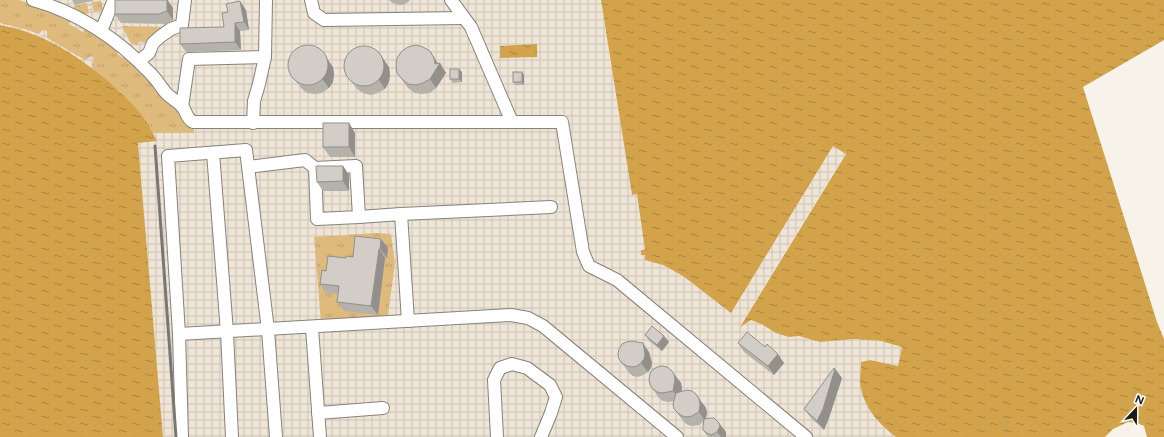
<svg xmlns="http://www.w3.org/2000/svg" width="1164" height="437" font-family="Figtree,sans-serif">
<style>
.industrial{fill:url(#industrial-grid)}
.grass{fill:url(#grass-tufts)}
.water{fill:url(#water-ripples)}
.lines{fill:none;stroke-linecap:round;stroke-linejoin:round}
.minor-casing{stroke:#86827c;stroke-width:14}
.path{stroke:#a29e99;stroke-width:1.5;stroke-dasharray:1 3;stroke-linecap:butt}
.minor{stroke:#fff;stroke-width:12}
.rail{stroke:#7a7773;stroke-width:3}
.wall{fill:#b5b1ab}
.shaded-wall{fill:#93908b}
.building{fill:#d2cec7;stroke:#93908b}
</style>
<defs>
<pattern id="industrial-grid" width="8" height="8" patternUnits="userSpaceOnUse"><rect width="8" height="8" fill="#eee5d7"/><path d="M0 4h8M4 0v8" fill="none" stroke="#ccc4b8"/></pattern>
<pattern id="grass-tufts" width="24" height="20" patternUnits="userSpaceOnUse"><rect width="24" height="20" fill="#deba7c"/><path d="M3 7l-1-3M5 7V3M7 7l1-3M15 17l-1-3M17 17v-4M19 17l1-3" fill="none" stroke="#be9f6a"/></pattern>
<pattern id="water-ripples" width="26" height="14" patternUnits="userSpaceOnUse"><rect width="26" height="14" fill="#d2a34a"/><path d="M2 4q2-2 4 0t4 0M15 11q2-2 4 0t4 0" fill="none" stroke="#aa843d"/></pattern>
</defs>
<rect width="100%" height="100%" fill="#f7f3eb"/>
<!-- industrial -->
<path class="industrial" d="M0 0H601L632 195 637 194 645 250 641 255H645V260L663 265 683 276 731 313 833 146 846 153 740 326H742L751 320 789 337 799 336 820 342 855 339 881 341 902 347 898 366 870 360 861 362 860 382 865 400 873 415 886 430 896 437H163L138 143 157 141 23 31 0 25Z"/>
<!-- grass -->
<g class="grass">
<path d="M0 0H18L47 8 71 19 69 24 83 32 87 26 121 47 117 54 123 58 128 52 194 126V133H153L143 116 118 90 94 71 92 65 94 58 92 56 85 60 47 38V31L43 30 39 34 24 29 0 23Z"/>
<path d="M101 1 103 10 94 12 92 2Z"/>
<path d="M87 3 89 13 83 15 74 10V6Z"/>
<path d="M122 26 168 27 148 44 139 41 137 46 130 42Z"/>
<path d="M376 233 391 234 395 263 388 315 321 322 314 237Z"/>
</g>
<!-- water -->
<g class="water">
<path d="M601 0H1164V40L1083 87 1157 322 1164 339V437H1147L1144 426 1137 423 1128 422 1113 429 1105 437H896C878 424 861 404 860 380 860 374 861 368 861 362L870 360 898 366 902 347 881 341 855 339 820 342 799 336 789 337 776 333 763 325 751 320 742 326 740 327 846 154 833 146 731 313 683 276 663 265 645 260V255H641V250H645L637 194 632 195Z"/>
<path d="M0 25C8 27 16 28 24 31 67 45 113 81 142 115 148 123 153 133 157 141L138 143 163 437H0Z"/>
<path d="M537 44V57L500 58V46Z"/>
</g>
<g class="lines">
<defs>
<g id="minor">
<path d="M33 0C79 13 119 40 151 74 157 80 161 87 166 93 171 98 178 102 183 107 186 112 187 119 193 122H562L583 252 589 266 617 280 806 437"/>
<path d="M311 0 314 13 324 20 464 18"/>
<path d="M451 0 471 27 512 122"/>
<path d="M101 31 113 2"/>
<path d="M139 61 149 53 153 43 161 36 171 29 182 25 185 0"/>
<path d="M182 107 189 59 265 57"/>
<path d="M253 123 254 101 259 84 265 57 266 0"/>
<path d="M213 153 227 332 232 437"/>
<path d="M248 167 305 160 315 168 356 166 359 217 317 219 315 168"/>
<path d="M401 214 551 207"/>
<path d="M359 217 401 214 408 321"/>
<path d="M312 328 320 437"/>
<path d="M179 334 511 315 528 318 543 326 677 437"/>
<path d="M318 413 383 408"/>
<path d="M182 437 179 334 168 156 246 150 268 330 276 437"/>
<path d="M497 437 494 380 500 368 512 364 527 368 550 385 556 397 551 413 541 437"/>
</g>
</defs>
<!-- minor casing -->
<use href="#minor" class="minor-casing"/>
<!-- path -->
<g class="path">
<path d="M89 1 91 13"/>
<path d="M1006 417 1007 437"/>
</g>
<!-- minor -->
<use href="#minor" class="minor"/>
<!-- rail -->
<path class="rail" d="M155 146 176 437"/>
</g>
<!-- wall -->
<g class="wall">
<path d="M72 0H95L75 5Z"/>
<path d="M115 0H168L173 8V20L166 24 121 23 115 14Z"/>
<path d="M389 0H410L408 2 403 5H398L393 3Z"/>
<path d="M246 10 249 30 240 31 241 50 186 52 180 44 224 27Z"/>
<path d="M438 63H440L446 73 436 88 430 93 422 94 415 93 408 88 397 73Z"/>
<path d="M333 67 334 74 333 82 329 88 322 93 315 94 307 93 301 88 290 73Z"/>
<path d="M389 67 390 75 389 82 385 89 378 93 371 95 363 93 357 89 346 73Z"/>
<path d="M462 72V82L453 83 450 79Z"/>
<path d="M522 72 524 75V85H515L513 82Z"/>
<path d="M349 123 355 133V157H330L323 147Z"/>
<path d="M343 166 349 175V191H323L317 182Z"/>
<path d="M381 239 388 248 387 258H385L378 315 344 311 337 302 338 294 326 293 320 284 326 271 346 258 353 257Z"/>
<path d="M645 335 664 336 669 342 662 351 649 341Z"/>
<path d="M738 343 765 347 784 363 774 375 744 352Z"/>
<path d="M649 352 652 363 651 368 648 372 643 375 638 377 633 376 629 373 619 359Z"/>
<path d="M835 369 842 378 829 418 824 430 811 418 804 409Z"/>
<path d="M678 379 681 383 682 389 681 392 696 394 706 408 707 413 706 419 719 423 726 432V437H708L703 430V422L699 425 693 426 688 425 684 422 674 409V401L669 402 663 401 659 398 650 385Z"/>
</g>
<!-- shaded-wall -->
<g class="shaded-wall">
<path d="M167 0 173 8V20L167 11Z"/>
<path d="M240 1 246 10 249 30 244 22Z"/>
<path d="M235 23 240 31 241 50 235 42Z"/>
<path d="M322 51 333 67 334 74 333 82 329 88 322 79Z"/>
<path d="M378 51 389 67 390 75 389 82 385 89 378 79Z"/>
<path d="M430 51 439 65 440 63 446 73 436 88 430 79 435 64Z"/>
<path d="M459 69 462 72V82L459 79Z"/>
<path d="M522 72 524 75V85L522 82Z"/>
<path d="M349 123 355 133V157L349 147Z"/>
<path d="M343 166 349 175V191L343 181Z"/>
<path d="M381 239 388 248 387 258 380 249Z"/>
<path d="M379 249 385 258 378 315 371 306Z"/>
<path d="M664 336 669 342 662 351 657 345Z"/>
<path d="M643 343 649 352 652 363 651 368 648 372 641 363Z"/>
<path d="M778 354 784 363 774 375 768 366Z"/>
<path d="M835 369 842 378 829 418 824 430 817 421Z"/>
<path d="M674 374 681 383 682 389 680 400 673 391Z"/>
<path d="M699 399 706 408 707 413 705 421 699 412Z"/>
<path d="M719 423 726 432V437H721L717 432Z"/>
</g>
<!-- building -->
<g class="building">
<path d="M115 0H167V11L159 14H115Z"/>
<path d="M240 1 244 22 235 23V42L180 44V28L224 27 222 13 228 12 226 4Z"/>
<path d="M416 45 423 47 430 51 434 58 435 64 440 63 430 79 423 83 416 85 408 84 402 79 397 73 396 65 397 58 402 51 408 47Z"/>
<circle cx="308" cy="65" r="20"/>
<circle cx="364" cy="66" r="20"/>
<rect x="450" y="69" width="9" height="10"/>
<rect x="513" y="72" width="9" height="10"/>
<rect x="323" y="123" width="26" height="24"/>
<path d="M316 166H343V181L317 182Z"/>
<path d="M355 236 381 239 380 249H379L371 306 337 302 339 286 320 284 322 270 326 271 328 256 346 258V256L353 257Z"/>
<path d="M652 326 664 336 657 345 645 335Z"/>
<path d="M747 332 765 347 767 344 778 354 768 366 738 343Z"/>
<path d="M632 341 643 343 645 354 644 359 641 363 637 366 632 367 627 366 622 363 619 359 618 354 619 349 622 344 626 342Z"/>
<path d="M662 366 667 367 671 370 674 374 675 379 673 391 662 393 657 392 653 389 650 385 649 379 650 374 652 370 657 367Z"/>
<path d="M834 368 835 369 823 409 817 421 804 409Z"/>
<path d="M687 390 692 391 696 394 699 399 700 404 699 412 692 416 687 417 682 416 678 413 674 409 673 404 676 393Z"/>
<path d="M711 418H714L719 423 720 426 717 432 711 435 705 432 703 430V426L704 419Z"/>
</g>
<!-- north arrow -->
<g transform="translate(1136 409) rotate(22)" stroke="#ffffff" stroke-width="3" paint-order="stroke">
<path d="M0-3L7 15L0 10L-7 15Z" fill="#1c1a18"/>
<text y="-6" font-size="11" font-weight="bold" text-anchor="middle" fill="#1c1a18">N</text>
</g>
</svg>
